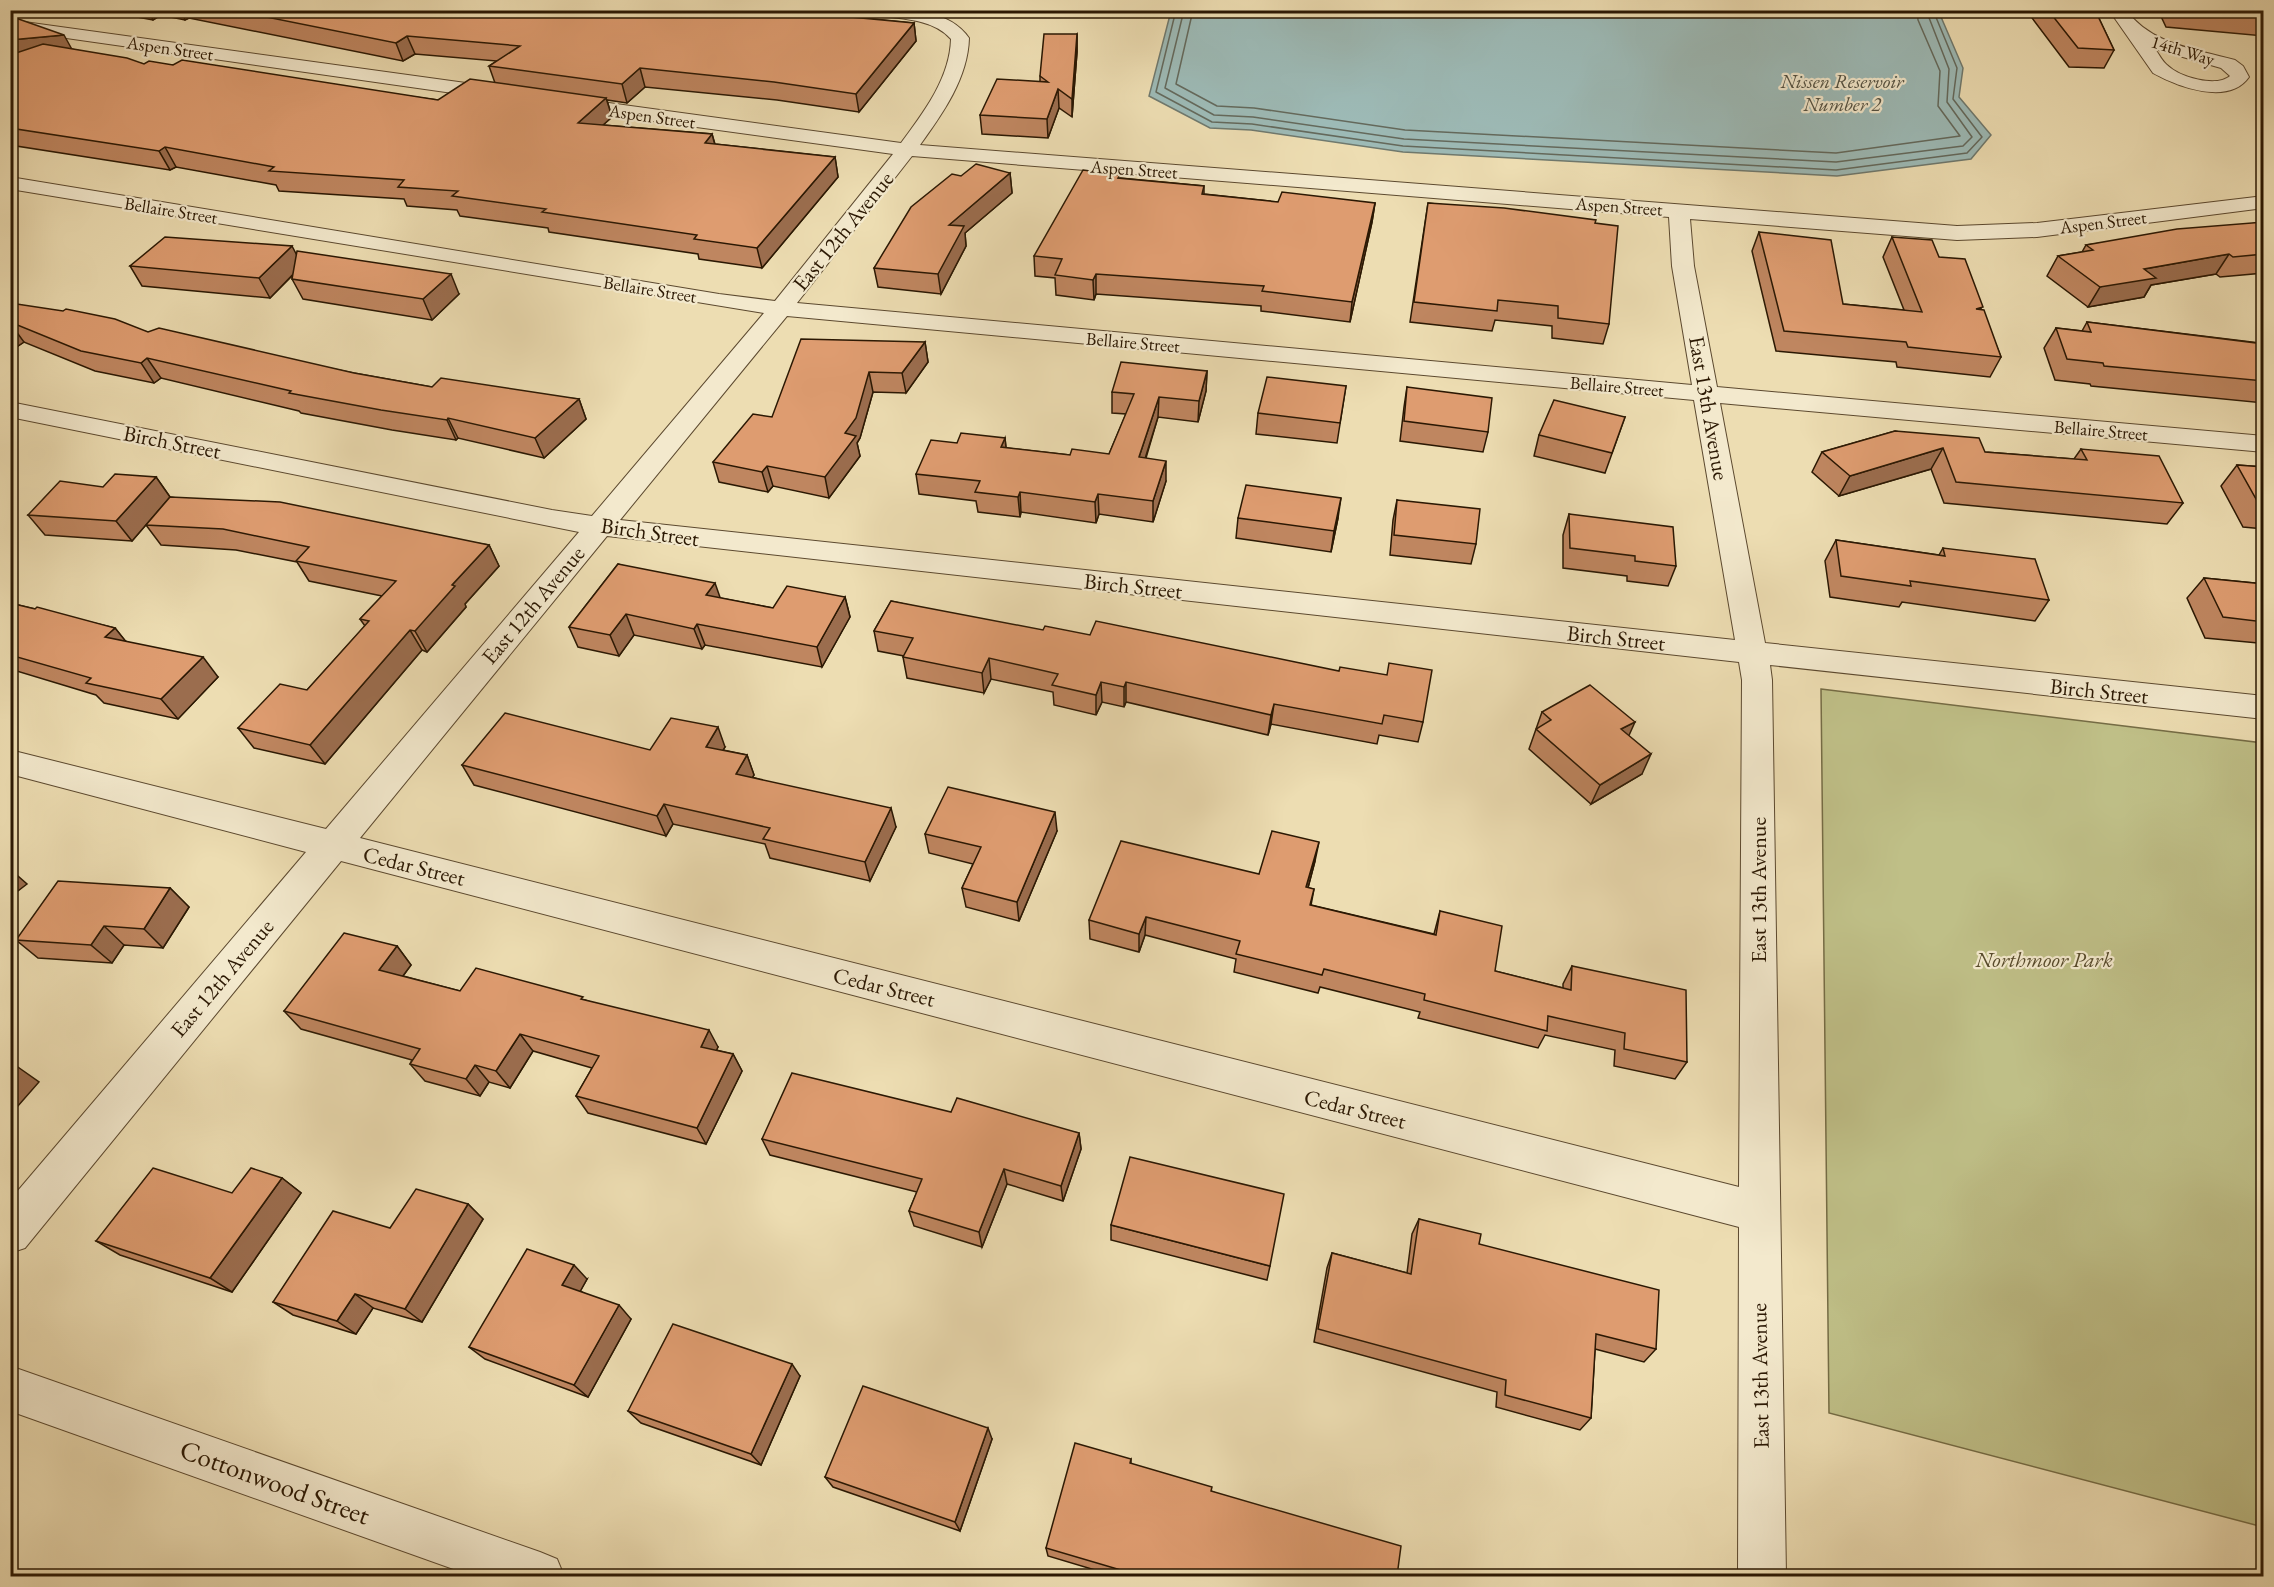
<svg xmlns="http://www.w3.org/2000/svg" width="2274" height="1587" font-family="'EB Garamond',serif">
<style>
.green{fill:#bfbf87;stroke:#756c45;stroke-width:1.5}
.water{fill:#9dbab6;stroke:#6f796e;stroke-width:1.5}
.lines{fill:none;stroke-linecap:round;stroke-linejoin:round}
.shore{stroke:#64695c;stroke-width:1.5}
.minor-casing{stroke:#5c492f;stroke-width:2}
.minor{fill:#f3e9cd;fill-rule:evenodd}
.wall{fill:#bf8660;stroke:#2b1803;stroke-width:1.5}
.shaded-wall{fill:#9b6d4e;stroke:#2b1803;stroke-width:1.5}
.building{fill:#de9c70;stroke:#2b1803;stroke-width:1.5}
.labels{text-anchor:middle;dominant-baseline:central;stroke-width:4.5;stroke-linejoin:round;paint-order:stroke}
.far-street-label{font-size:18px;fill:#2b1803;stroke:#f3e9cd}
.far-water-label{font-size:20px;font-style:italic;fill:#535142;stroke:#f3e9cd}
.street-label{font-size:22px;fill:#2b1803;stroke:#f3e9cd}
.park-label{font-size:22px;font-style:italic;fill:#574a2b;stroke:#f3e9cd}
.near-street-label{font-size:27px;fill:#2b1803;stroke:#f3e9cd}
</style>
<rect width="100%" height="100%" fill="#edddb2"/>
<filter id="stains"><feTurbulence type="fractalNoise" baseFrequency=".00333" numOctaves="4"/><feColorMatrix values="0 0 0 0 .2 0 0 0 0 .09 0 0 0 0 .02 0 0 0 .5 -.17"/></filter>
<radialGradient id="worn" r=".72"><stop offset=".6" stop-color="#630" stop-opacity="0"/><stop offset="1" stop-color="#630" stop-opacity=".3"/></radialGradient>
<!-- green -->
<path class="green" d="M1821 689 2263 743V1527L1829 1413Z"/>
<!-- water -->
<path class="water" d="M1938 10 1963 68 1959 97 1991 135 1971 159 1837 176 1403 152 1251 130 1210 128 1149 96 1171 11Z"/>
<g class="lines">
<!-- shore -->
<g class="shore">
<path d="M1176 10 1156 92 1212 122 1252 124 1403 146 1836 170 1967 153 1982 137 1953 99 1957 68 1933 10"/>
<path d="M1184 10 1165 88 1214 115 1253 117 1404 139 1836 162 1963 146 1972 137 1947 102 1949 69 1926 10"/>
<path d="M1193 10 1176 84 1217 106 1254 108 1405 130 1836 153 1960 136 1938 106 1940 71 1918 20 1917 10"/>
</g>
<defs>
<g id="minor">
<path d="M858 10C894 10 945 4 969 38 968 78 943 113 920 145L1957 226 2037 223 2264 196V208L2037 237 1957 240 1690 219 1694 266 1717 387 2264 436V452L1720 403 1765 643 2264 696V719L1770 665 1772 680 1786 1576H1738L1739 1227 341 861 25 1248 10 1253V1200L306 852 10 774V750L326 829 579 532 10 417V402L552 510 592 516 764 313 10 189V177L719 294 775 301 893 154 565 109 555 103 565 97 901 143C924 112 950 78 951 39 932 17 893 18 866 15ZM912 156 1669 217 1672 266 1692 385 797 303ZM787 316 1694 400 1735 640 620 520ZM607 536 1739 662 1742 680 1739 1187 360 838Z"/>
<path d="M2109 10H2126C2152 45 2195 49 2235 60L2243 66 2249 77C2229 106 2178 87 2153 73ZM2155 49 2221 68 2230 76C2216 88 2179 77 2167 65 2162 61 2159 54 2155 49Z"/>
<path d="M10 20 502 88 512 94 502 100 10 30Z"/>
<path d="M10 1366 540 1552 557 1559 564 1576H473L10 1411Z"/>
</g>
</defs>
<!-- minor casing -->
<use href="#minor" class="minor-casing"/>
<!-- minor -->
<use href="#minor" class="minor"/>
</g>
<!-- wall -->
<g class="wall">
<path d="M100 10H811L812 13 914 23 916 41 859 112 777 100 645 87 627 103 607 100 612 117 603 125 712 134 715 144 835 157 838 177 762 268 699 259 698 254 549 232 548 228 460 216 457 210 407 206 404 199 279 191 276 185 176 167 170 170 10 145V16L71 49 144 64 173 65 438 100 495 83 489 66 497 61 415 54 403 61 189 18 185 20 161 15 153 20Z"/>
<path d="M2026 10H2095L2114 50 2104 68 2069 67Z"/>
<path d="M2158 10H2264V36L2166 27Z"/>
<path d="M1077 34V52L1072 117 1059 108 1048 138 982 134 980 115 1040 82V76Z"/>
<path d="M1010 173 1012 193 965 233 966 246 941 294 878 287 874 268 961 176Z"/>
<path d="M1120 178 1204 186V194L1278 202 1375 203 1372 222 1350 322 1261 311V306L1096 294 1094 300 1056 295 1055 278 1035 276 1034 256Z"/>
<path d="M1428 203 1595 223 1609 324 1603 344 1552 338V326L1495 320 1492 331 1410 322Z"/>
<path d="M2264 222V273L2220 277 2216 274 2151 285 2144 297 2088 307 2047 276 2058 256 2082 252 2086 245Z"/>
<path d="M1759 232 1843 304 1904 310 1883 257 1892 237 1939 257 1982 310 2001 357 1990 377 1897 367 1896 362 1776 351 1752 251Z"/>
<path d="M297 255 459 294 432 320 303 299 292 279 293 275 270 298 142 286 130 266Z"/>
<path d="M10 303 148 332 354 373 432 387 579 399 586 419 544 458 458 438 456 440 392 430 301 413 299 411 161 378 154 383 95 371 24 342 12 350H10Z"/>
<path d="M2087 322 2260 343 2264 339V403L2091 386 2090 384 2055 380 2044 348 2056 328 2082 331Z"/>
<path d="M925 342 928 362 906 393 873 392 860 438 857 443 860 456 829 498 773 486 768 492 719 482 713 462 772 417Z"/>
<path d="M1207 371 1206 391 1198 422 1158 417 1146 458 1166 481 1153 522 1099 514 1096 523 1021 512 1020 517 978 512 976 501 919 494 916 474 957 443 1005 438 1006 448 1070 455 1109 454 1126 414 1112 413V392Z"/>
<path d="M1346 386 1337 443 1256 434 1258 413Z"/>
<path d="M1407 387 1488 432 1483 452 1400 441 1404 407Z"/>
<path d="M1625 417 1605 473 1534 456 1539 435Z"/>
<path d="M1895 431 1985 452 2074 459 2081 449 2183 503 2167 524 1944 503 1931 469 1839 496 1812 472 1822 452Z"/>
<path d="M2237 465 2264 467V529L2243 527 2221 486Z"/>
<path d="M156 477 170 497 489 545 499 566 465 604 466 607 427 652 422 650 325 764 254 748 238 728 307 690 365 626 360 619 382 596 309 581 297 562 236 550 161 545 146 525 157 512 132 541 45 535 28 515Z"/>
<path d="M1397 500 1476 544 1471 564 1390 555 1393 520Z"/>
<path d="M1569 514 1676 566 1668 586 1627 581V576L1563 568V535Z"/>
<path d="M1238 518H1338L1331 552 1236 538Z"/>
<path d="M1836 540 1939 555 1943 548 2049 600 2035 621 1902 602 1899 607 1830 597 1825 561Z"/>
<path d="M618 564 720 598 773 608 845 597 850 617 822 667 705 645 702 649 634 635 619 656 578 647 569 627Z"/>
<path d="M2204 578 2264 584V637L2258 643 2205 638 2187 598Z"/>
<path d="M891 601 1423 722 1418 742 1379 735 1377 744 1271 724 1268 735 1126 702 1124 707 1102 702 1096 715 1054 705 1053 692 991 679 984 693 907 678 903 657 904 656 878 651 874 631Z"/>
<path d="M10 603 115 628 125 641 218 677 178 719 104 703 96 695 10 669Z"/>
<path d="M1542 712 1629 736 1642 774 1591 804 1529 749Z"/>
<path d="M725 747 723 750 747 755 754 775 752 777 896 827 870 881 770 858 765 844 673 824 666 836 474 785 462 765 650 750Z"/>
<path d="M1057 831 1019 921 966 907 962 888 973 864 929 853 925 834Z"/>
<path d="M1315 861 1308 888 1314 889 1311 905 1434 934 1440 911 1495 971 1563 988V984L1572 966 1687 1062 1675 1079 1614 1066 1615 1050 1545 1035 1538 1048 1418 1018 1420 1012 1320 987 1318 993 1234 972 1236 959 1145 935 1139 952 1090 939 1089 920 1259 874Z"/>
<path d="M170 888 189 907 163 948 124 945 112 963 38 958 16 940Z"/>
<path d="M397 946 411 965 403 976 460 991 585 1000 718 1047 716 1050 733 1054 742 1071 706 1144 588 1113 576 1096 592 1068 533 1051 510 1088 489 1082 480 1096 425 1081 410 1064 412 1060 301 1029 284 1011Z"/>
<path d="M951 1112 1079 1133 1081 1149 1063 1201 1007 1184 982 1247 914 1226 909 1211 917 1192 770 1155 762 1139Z"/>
<path d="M282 1178 301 1193 232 1292 120 1255 96 1241 232 1193Z"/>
<path d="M468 1204 483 1219 422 1322 373 1308 356 1334 293 1315 273 1302 390 1228Z"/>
<path d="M1419 1219 1479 1244 1656 1349 1644 1362 1595 1349 1591 1418 1580 1430 1496 1407 1497 1392 1314 1342 1327 1268 1332 1253 1407 1273 1412 1234Z"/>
<path d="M1111 1225 1270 1266 1267 1280 1111 1240Z"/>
<path d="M587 1279 580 1291 631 1319 588 1397 485 1359 469 1347Z"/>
<path d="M800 1376 761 1465 641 1423 628 1411Z"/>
<path d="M992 1439 960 1531 833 1487 825 1477Z"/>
<path d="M1131 1459V1464L1211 1491 1397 1576H1115L1048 1556 1046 1548Z"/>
</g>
<!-- shaded-wall -->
<g class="shaded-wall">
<path d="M148 10H159L161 15 153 20Z"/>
<path d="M181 10H185L189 18 185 20Z"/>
<path d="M914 23 916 41 859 112 856 94Z"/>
<path d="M1077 34V52L1072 117V99Z"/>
<path d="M64 35 74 53 10 59V40Z"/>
<path d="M407 36 415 54 403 61 396 43Z"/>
<path d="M640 68 645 87 627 103 622 84Z"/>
<path d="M1058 89 1059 108 1048 138 1047 119Z"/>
<path d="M606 98 612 117 584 142 578 123Z"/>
<path d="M712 134 717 153 705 143Z"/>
<path d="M165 147 176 167 170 170 159 151Z"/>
<path d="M835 157 838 177 762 268 757 248Z"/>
<path d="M1010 173 1012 193 965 233 966 246 941 294 938 274 949 225Z"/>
<path d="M1375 203 1372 222 1350 322 1352 302Z"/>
<path d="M292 246 302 265 270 298 259 278Z"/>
<path d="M2229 254 2216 274 2151 285 2144 297 2088 307 2100 287 2144 269Z"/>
<path d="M451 274 459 294 432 320 423 299Z"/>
<path d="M1096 274V294L1094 300 1093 280Z"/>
<path d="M10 323 24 342 12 350 10 348Z"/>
<path d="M925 342 928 362 906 393 902 373Z"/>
<path d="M147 358 161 378 154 383 141 363Z"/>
<path d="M1207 371 1206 391 1198 422 1199 401Z"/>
<path d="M869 372 873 392 860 438 857 443 860 456 829 498 825 477 845 433Z"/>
<path d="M1159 397 1158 417 1139 478V457Z"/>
<path d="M579 399 586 419 544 458 535 438Z"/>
<path d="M448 418 458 438 456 440 447 420Z"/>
<path d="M1005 438 1007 458 1001 447Z"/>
<path d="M1943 448 1931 469 1839 496 1850 476Z"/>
<path d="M1166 461V481L1153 522V501Z"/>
<path d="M767 466 773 486 768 492 762 472Z"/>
<path d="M156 477 170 497 132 541 116 521Z"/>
<path d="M1020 492 1021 512 1020 517 1018 497Z"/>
<path d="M1098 494 1099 514 1096 523 1095 502Z"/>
<path d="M1341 498 1338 518 1331 552 1334 531Z"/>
<path d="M489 545 499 566 465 604 466 607 427 652 415 631 452 585Z"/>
<path d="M715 583 722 603 706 595Z"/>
<path d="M845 597 850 617 822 667 817 647Z"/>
<path d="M626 614 634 635 619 656 610 635Z"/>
<path d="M697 624 705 645 702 649 694 629Z"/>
<path d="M115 628 132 649 105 637Z"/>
<path d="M410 630 422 650 325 764 310 745Z"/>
<path d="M203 657 218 677 178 719 161 699Z"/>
<path d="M989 658 991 679 984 693 982 673Z"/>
<path d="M1101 682 1102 702 1096 715V695Z"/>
<path d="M1126 682V702L1124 707V687Z"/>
<path d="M1274 704 1271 724 1268 735 1271 715Z"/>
<path d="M1635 722 1626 742 1621 729Z"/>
<path d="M718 727 725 747 713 767 706 747Z"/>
<path d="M1651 754 1642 774 1591 804 1600 785Z"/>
<path d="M747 755 754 775 743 793 736 774Z"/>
<path d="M664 804 673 824 666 836 657 816Z"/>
<path d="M891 808 896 827 870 881 865 862Z"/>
<path d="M1055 812 1057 831 1019 921 1017 902Z"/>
<path d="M1319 842 1315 861 1303 906 1306 887Z"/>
<path d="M10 869 27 884 10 897Z"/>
<path d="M170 888 189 907 163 948 144 929Z"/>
<path d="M1146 917 1145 935 1139 952V934Z"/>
<path d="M104 926 124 945 112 963 91 945Z"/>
<path d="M397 946 411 965 394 988 379 970Z"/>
<path d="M709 1030 718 1047 710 1064 701 1047Z"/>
<path d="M520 1034 533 1051 510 1088 496 1071Z"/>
<path d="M733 1054 742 1071 706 1144 697 1128Z"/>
<path d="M15 1065 39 1082 10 1115V1071Z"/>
<path d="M475 1065 489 1082 480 1096 466 1079Z"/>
<path d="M1079 1133 1081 1149 1063 1201 1061 1186Z"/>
<path d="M1004 1169 1007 1184 982 1247 979 1232Z"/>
<path d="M282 1178 301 1193 232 1292 210 1278Z"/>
<path d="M468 1204 483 1219 422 1322 405 1309Z"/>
<path d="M574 1265 587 1279 576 1299 562 1285Z"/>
<path d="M355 1294 373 1308 356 1334 337 1321Z"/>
<path d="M619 1305 631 1319 588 1397 574 1385Z"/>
<path d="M792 1364 800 1376 761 1465 751 1454Z"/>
<path d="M988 1428 992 1439 960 1531 955 1522Z"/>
</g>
<!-- building -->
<g class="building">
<path d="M232 10H811L809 13 914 23 856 94 774 82 640 68 622 84 489 66 520 46 407 36 396 43Z"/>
<path d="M2048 10H2095L2114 50 2078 48Z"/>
<path d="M2193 10H2264V17Z"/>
<path d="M10 16 64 35 10 40Z"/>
<path d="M1044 34H1077L1072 99 1058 89 1047 119 980 115 997 79 1048 82 1040 76Z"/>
<path d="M43 44 127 58 144 64 149 61 173 65 182 60 438 100 470 79 606 98 578 123 712 134 705 143 835 157 757 248 694 239 697 235 542 212 546 209 452 196 458 191 398 187 404 180 269 171 274 167 165 147 159 151 10 128V55Z"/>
<path d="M976 164 1010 173 949 225 964 226 938 274 874 268 911 207 952 174 961 176Z"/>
<path d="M1083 170 1120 175 1118 178 1204 186 1202 194 1278 202 1282 192 1375 203 1352 302 1262 291 1264 286 1096 274 1093 280 1055 275 1062 259 1034 256Z"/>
<path d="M1428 203 1504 208 1596 220 1595 223 1618 226 1609 324 1558 318V306L1498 300 1497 311 1414 302Z"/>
<path d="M2264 222V254L2233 257 2229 254 2144 269 2156 278 2100 287 2058 256 2093 250 2086 245 2177 229Z"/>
<path d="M1759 232 1831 240 1843 304 1922 312 1892 237 1932 240 1939 257 1965 259 1983 307 1976 309 1984 310 2001 357 1908 347 1906 342 1784 331Z"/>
<path d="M165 237 292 246 259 278 130 266Z"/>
<path d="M297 251 451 274 423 299 292 279Z"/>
<path d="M10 303 63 311 66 309 115 319 148 332 159 328 354 373 432 387 441 378 579 399 535 438 448 418 447 420 381 410 289 393 291 391 147 358 141 363 81 351 10 322Z"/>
<path d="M2087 322 2264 344V381L2104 366 2103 363 2067 359 2056 328 2091 332Z"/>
<path d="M801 339 925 342 902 373 869 372 856 418 845 433 856 436 825 477 767 466 762 472 713 462 753 414 772 417Z"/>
<path d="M1121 362 1207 371 1199 401 1159 397 1139 457 1166 461 1153 501 1098 494 1095 502 1020 492 1018 497 975 492 980 481 916 474 931 440 957 443 961 433 1005 438 1001 447 1070 455 1072 449 1109 454 1134 394 1112 392Z"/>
<path d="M1267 377 1346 386 1340 423 1258 413Z"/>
<path d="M1407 387 1492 398 1488 432 1404 421Z"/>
<path d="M1554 400 1625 417 1612 453 1539 435Z"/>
<path d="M1895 431 1979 438 1985 452 2087 460 2081 449 2159 456 2183 503 1956 482 1943 448 1850 476 1822 452Z"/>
<path d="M2237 465 2264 467V507L2260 506Z"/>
<path d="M115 474 156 477 116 521 28 515 60 481 103 487Z"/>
<path d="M1246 485 1341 498 1334 531 1238 518Z"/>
<path d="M170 497 280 502 489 545 452 585 455 586 415 631 410 630 310 745 238 728 280 684 307 690 369 621 360 619 396 581 296 561 309 547 223 529 146 525Z"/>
<path d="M1397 500 1480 509 1476 544 1394 535Z"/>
<path d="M1569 514 1673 527 1676 566 1635 561V556L1570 548Z"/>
<path d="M1836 540 1945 556 1943 548 2035 559 2049 600 1910 581 1911 586 1841 576Z"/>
<path d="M618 564 715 583 706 595 773 608 787 586 845 597 817 647 697 624 694 629 626 614 610 635 569 627Z"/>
<path d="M2204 578 2264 584V622L2223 617Z"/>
<path d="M891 601 1043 630 1045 626 1090 635 1096 621 1339 671 1340 667 1387 675 1389 663 1432 670 1423 722 1384 715 1382 724 1274 704 1271 715 1126 682 1124 687 1101 682 1096 695 1052 685 1058 674 989 658 982 673 903 657 913 638 874 631Z"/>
<path d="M10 603 35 609 37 607 115 628 105 637 203 657 161 699 86 683 91 678 10 655Z"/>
<path d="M1590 685 1635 722 1621 729 1651 754 1600 785 1536 729 1551 720 1542 712Z"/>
<path d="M505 713 650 750 671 718 718 727 706 747 747 755 736 774 891 808 865 862 763 839 770 828 664 804 657 816 462 765Z"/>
<path d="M948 787 1055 812 1017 902 962 888 981 847 925 834Z"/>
<path d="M1272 831 1319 842 1306 887 1314 889 1310 905 1436 935 1440 911 1502 926 1495 971 1571 990 1572 966 1686 990 1687 1062 1624 1049 1625 1033 1548 1016 1547 1031 1424 1000 1425 994 1324 969 1322 975 1236 954 1240 941 1146 917 1139 934 1089 920 1121 841 1259 874Z"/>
<path d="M58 881 170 888 144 929 104 926 91 945 16 940Z"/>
<path d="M344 933 397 946 379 970 460 991 476 968 583 997 581 999 709 1030 701 1047 733 1054 697 1128 576 1096 599 1056 520 1034 496 1071 475 1065 466 1079 410 1064 420 1049 284 1011Z"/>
<path d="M10 1064 15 1065 10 1071Z"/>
<path d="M792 1073 951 1112 957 1098 1079 1133 1061 1186 1004 1169 979 1232 909 1211 922 1179 762 1139Z"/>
<path d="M1130 1157 1284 1194 1270 1266 1111 1225Z"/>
<path d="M153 1168 232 1193 251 1168 282 1178 210 1278 96 1241Z"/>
<path d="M416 1189 468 1204 405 1309 355 1294 337 1321 273 1302 333 1211 390 1228Z"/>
<path d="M1419 1219 1481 1234 1479 1244 1659 1290 1656 1349 1596 1334 1591 1418 1505 1395 1506 1380 1318 1329 1332 1253 1411 1274Z"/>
<path d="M527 1249 574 1265 562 1285 619 1305 574 1385 469 1347Z"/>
<path d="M673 1324 792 1364 751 1454 628 1411Z"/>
<path d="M863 1386 988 1428 955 1522 825 1477Z"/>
<path d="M1075 1443 1131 1459 1130 1463 1212 1487 1211 1491 1401 1546 1397 1576H1141L1046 1548Z"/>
</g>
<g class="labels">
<!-- far-street labels -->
<g class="far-street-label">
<text transform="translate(170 48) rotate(8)">Aspen Street</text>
<text transform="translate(2183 50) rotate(17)">14th Way</text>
<text transform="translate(652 116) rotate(8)">Aspen Street</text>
<text transform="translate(1134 169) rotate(4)">Aspen Street</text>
<text transform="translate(1619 206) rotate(4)">Aspen Street</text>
<text transform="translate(171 210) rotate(9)">Bellaire Street</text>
<text transform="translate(2103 222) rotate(-7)">Aspen Street</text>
<text transform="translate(650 289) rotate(9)">Bellaire Street</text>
<text transform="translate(1133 342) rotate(5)">Bellaire Street</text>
<text transform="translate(1617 386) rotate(5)">Bellaire Street</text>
<text transform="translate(2101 430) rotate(5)">Bellaire Street</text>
</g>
<!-- far-water labels -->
<g class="far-water-label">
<text x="1842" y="81">Nissen Reservoir<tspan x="1842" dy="23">Number 2</tspan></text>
</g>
<!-- street labels -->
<g class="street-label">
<text transform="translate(843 231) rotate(-51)">East 12th Avenue</text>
<text transform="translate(1709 408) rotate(80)">East 13th Avenue</text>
<text transform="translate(172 442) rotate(11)">Birch Street</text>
<text transform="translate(650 532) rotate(8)">Birch Street</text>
<text transform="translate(1133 586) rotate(6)">Birch Street</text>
<text transform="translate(533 605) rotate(-50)">East 12th Avenue</text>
<text transform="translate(1616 638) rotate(6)">Birch Street</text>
<text transform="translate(2099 691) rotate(6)">Birch Street</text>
<text transform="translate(414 866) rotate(14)">Cedar Street</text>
<text transform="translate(1758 890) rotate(-90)">East 13th Avenue</text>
<text transform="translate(222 978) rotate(-50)">East 12th Avenue</text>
<text transform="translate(884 987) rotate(14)">Cedar Street</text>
<text transform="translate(1355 1109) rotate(14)">Cedar Street</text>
<text transform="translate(1760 1376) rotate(-91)">East 13th Avenue</text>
</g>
<!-- park labels -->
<g class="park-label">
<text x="2044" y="959">Northmoor Park</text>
</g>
<!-- near-street labels -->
<g class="near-street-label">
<text transform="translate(275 1482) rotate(20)">Cottonwood Street</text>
</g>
</g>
<!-- margin -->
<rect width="2274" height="1587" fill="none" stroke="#edddb2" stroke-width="36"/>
<rect x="12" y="12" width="2250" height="1563" fill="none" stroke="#2b1803" stroke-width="3"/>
<rect x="18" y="18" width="2238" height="1551" fill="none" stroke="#2b1803" stroke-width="1.5"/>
<rect width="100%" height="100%" filter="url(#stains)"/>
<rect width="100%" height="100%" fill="url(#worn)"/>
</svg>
